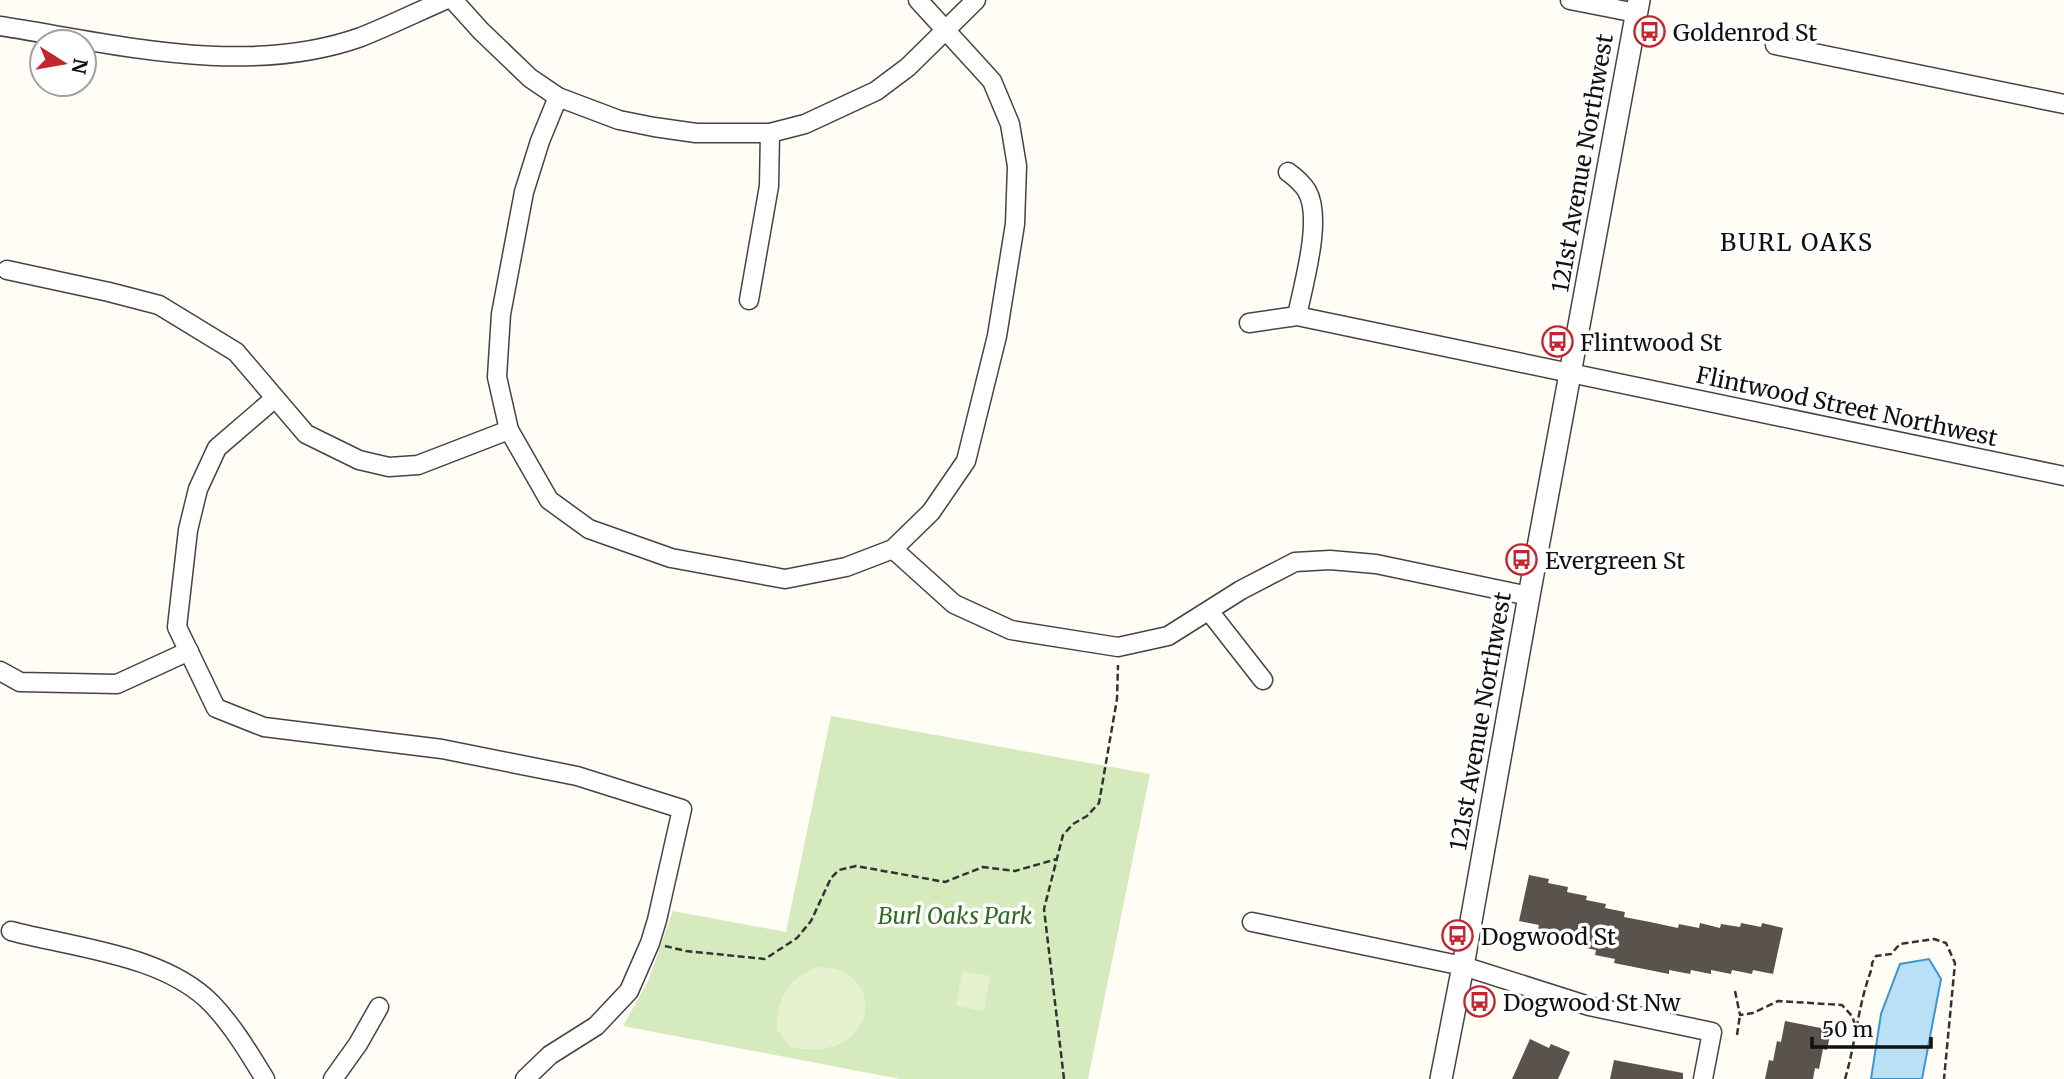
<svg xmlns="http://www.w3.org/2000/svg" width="2064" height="1079" font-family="Merriweather,serif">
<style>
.green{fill:#d5ebbd}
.pitch{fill:#e6f2cf}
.water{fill:#b9e0f7;stroke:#3f96cf;stroke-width:2}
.building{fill:#5a524d}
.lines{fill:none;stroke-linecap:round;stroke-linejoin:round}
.minor-casing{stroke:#444;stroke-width:21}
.tertiary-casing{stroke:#444;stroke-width:24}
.path{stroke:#333;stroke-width:2.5;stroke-dasharray:7 3.5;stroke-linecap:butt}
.minor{stroke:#fff;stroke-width:18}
.tertiary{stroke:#fff;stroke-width:21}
.labels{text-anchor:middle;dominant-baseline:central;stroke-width:7;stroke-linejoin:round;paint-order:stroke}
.poi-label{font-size:23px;fill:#111;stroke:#fff;text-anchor:start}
.street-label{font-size:23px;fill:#111;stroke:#fff}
.park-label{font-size:23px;font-style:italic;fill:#2f6b1f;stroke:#fff}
.neighbourhood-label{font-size:24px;letter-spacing:2px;fill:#111;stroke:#fff}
</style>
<rect width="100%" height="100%" fill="#fffdf5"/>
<!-- green -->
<path class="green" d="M831 716 1150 774 1088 1079H900L623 1026 648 981 673 911 786 932Z"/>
<!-- pitch -->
<g class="pitch">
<path d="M819 967C890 968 879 1066 790 1047L777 1029C777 997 789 976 819 967Z"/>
<path d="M962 971 990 976 984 1011 956 1006Z"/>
</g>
<!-- water -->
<path class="water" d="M1929 959 1941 979 1922 1079H1871L1881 1014 1900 964Z"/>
<!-- building -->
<g class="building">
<path d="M1529 875 1549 879 1548 883 1568 887 1567 892 1587 896 1586 900 1606 904 1605 908 1625 912 1624 917 1650 922 1678 928 1679 924 1699 928 1700 923 1720 928 1721 924 1740 927 1741 923 1761 927 1762 923 1783 928 1773 974 1753 970 1752 974 1732 970 1731 974 1711 970V974L1691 970 1690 974 1669 970V974L1614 963 1615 959 1595 955 1596 950 1576 946 1577 943 1557 938 1558 934 1538 929 1539 925 1519 921Z"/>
<path d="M1785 1021 1831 1030 1827 1050 1823 1049 1819 1069 1815 1068 1813 1079H1765L1769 1060 1773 1061 1777 1041 1781 1042Z"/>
<path d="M1530 1039 1549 1048 1551 1044 1570 1052 1558 1079H1512Z"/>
<path d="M1614 1060 1683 1073V1079H1610Z"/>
</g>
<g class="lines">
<defs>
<g id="minor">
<path d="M453 0 481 31 530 78 558 97 619 120 654 127 696 133H770L805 124 876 91 908 67 976 0"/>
<path d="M1570 0 1636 13"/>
<path d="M0 26C116 44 246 78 361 37 389 26 417 12 445 0"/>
<path d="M1775 45 2064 104"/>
<path d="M558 97 540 141 524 192 501 314 497 377 509 430 549 500 589 529 671 558 785 579 846 567 893 549 931 512 966 461 997 336 1015 224 1017 166 1010 124 992 81 918 0"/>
<path d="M1288 172C1295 177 1302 183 1307 191 1323 219 1303 285 1297 316"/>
<path d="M7 270 109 292 159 305 236 352 306 434 359 460 389 467 418 465 509 430"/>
<path d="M749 300 769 186 770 133"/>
<path d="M1249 323 1297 316 2064 476"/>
<path d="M274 399 217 448 198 489 188 530 177 627 216 708 264 727 442 749 577 776 682 809 657 920 650 943 629 991 596 1026 550 1055 525 1079"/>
<path d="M893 549 954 604 1011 630 1118 647 1168 636 1241 590 1295 562 1330 560 1376 564 1529 596"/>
<path d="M1209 611 1263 680"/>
<path d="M0 671 20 682 117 684 189 651"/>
<path d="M1252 922 1463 966 1589 1006 1712 1032 1703 1079"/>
<path d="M11 931C75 948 165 955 212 1004 233 1026 249 1053 265 1079"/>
<path d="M333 1079 358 1044 379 1007"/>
</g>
<path id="tertiary" d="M1441 1079 1463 966 1529 596 1639 0"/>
</defs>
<!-- minor casing -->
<use href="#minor" class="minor-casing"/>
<!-- tertiary casing -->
<use href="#tertiary" class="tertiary-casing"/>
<!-- path -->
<g class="path">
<path d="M665 946 686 951 765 959 797 938 811 921 831 878 839 870 856 866 945 882 983 867 1015 871 1057 859"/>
<path d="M1735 991 1740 1015 1753 1013 1778 1001 1842 1005 1852 1016 1857 1030"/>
<path d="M1737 1035 1740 1015"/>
<path d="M1064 1079 1044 909 1063 835 1073 824 1087 816 1099 803 1117 699 1118 665"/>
<path d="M1845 1079C1856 1042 1858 1004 1872 968V963L1876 956 1891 954 1900 944 1934 939 1946 943 1955 963 1944 1079"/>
</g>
<!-- minor -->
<use href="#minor" class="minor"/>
<!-- tertiary -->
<use href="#tertiary" class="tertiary"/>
</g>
<!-- icons -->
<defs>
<symbol id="bus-ring" viewBox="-11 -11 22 22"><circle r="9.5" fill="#fff" stroke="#c4262e" stroke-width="1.5"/><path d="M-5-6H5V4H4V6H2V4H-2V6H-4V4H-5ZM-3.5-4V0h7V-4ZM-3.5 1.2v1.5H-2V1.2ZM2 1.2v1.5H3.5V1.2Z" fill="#c4262e"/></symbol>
</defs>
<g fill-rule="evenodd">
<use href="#bus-ring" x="1632" y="14" width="35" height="35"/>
<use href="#bus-ring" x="1540" y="324" width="35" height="35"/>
<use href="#bus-ring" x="1504" y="542" width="35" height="35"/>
<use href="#bus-ring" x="1440" y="918" width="35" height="35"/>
<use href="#bus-ring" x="1462" y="984" width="35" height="35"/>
</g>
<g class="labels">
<!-- poi labels -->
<g class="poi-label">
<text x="1673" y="32">Goldenrod St</text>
<text x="1580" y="342">Flintwood St</text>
<text x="1545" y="560">Evergreen St</text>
<text x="1481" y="936">Dogwood St</text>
<text x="1503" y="1002">Dogwood St Nw</text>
</g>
<!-- street labels -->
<g class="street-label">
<text transform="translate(1582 163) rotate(-80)">121st Avenue Northwest</text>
<text transform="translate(1847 406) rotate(12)">Flintwood Street Northwest</text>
<text transform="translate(1480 721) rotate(-80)">121st Avenue Northwest</text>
</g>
<!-- park labels -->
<g class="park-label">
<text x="955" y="915">Burl Oaks Park</text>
</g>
<!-- neighbourhood labels -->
<g class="neighbourhood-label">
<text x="1797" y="242">BURL OAKS</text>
</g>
</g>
<!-- north arrow -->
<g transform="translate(63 63) rotate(101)"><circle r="33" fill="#ffffff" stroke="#a0a0a0" stroke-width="2"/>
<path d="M0-5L12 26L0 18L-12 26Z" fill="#c4262e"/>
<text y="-10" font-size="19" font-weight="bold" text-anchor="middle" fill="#111111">N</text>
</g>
<!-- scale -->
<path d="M1812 1037v10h119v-10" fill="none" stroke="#111111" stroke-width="3.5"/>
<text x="1822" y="1037" font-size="21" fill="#111111" stroke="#ffffff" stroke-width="5" paint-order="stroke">50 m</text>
</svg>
